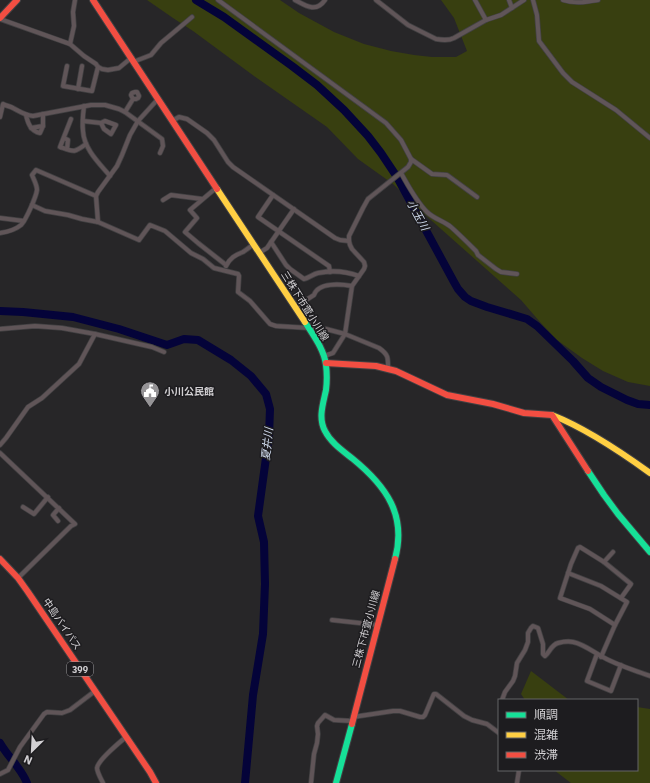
<svg xmlns="http://www.w3.org/2000/svg" width="650" height="783" font-family="'IBM Plex Sans','Noto Sans JP',sans-serif">
<style>
.green{fill:#383f10}
.lines{fill:none;stroke-linecap:round;stroke-linejoin:round}
.river{stroke:#040339;stroke-width:8}
.street-casing{stroke:#424143;stroke-width:5.5}
.fast-casing{stroke:#424143;stroke-width:8}
.slow-casing{stroke:#424143;stroke-width:8}
.jam-casing{stroke:#424143;stroke-width:8}
.street{stroke:#605558;stroke-width:4}
.fast{stroke:#16e098;stroke-width:6}
.slow{stroke:#ffcf43;stroke-width:6}
.jam{stroke:#f24e42;stroke-width:6}
.labels{text-anchor:middle;dominant-baseline:central;stroke-width:3;stroke-linejoin:round;paint-order:stroke}
.shield{fill:#1d1c1f;stroke:#9c9a9d;stroke-width:1}
.shield-label{font-size:9px;font-weight:bold;fill:#d2d0d3}
.street-label{font-size:10px;fill:#d2d0d3;stroke:#1d1c1f}
.poi-label{font-size:10px;font-weight:bold;fill:#d2d0d3;stroke:#1d1c1f;text-anchor:start}
.water-label{font-size:11px;font-style:italic;fill:#d2ddf0;stroke:#1d1c1f}
</style>
<rect width="100%" height="100%" fill="#272628"/>
<!-- green -->
<g class="green">
<path d="M147 0H280L299 13 334 32 364 44 391 51 414 55 432 57H456L467 51 454 18 441 0H650V386L628 382 603 371 582 358 557 340 540 322 521 300 423 213 393 184 358 159 327 127 254 76 193 31 173 18Z"/>
<path d="M531 671 569 700H525L521 694Z"/>
<path d="M637 707 650 709V783H571L554 770H637Z"/>
</g>
<g class="lines">
<!-- river -->
<g class="river">
<path d="M196 0 224 17 292 66 317 85 344 110 368 136 381 153 397 177 454 282 458 289 465 297 471 301 487 307 527 319 537 326 573 361 588 378 601 387 627 400 638 404 650 405"/>
<path d="M0 311 23 312 73 317 119 329 167 345 184 339 198 340 231 360 251 376 266 394 270 409 269 436 258 516 264 542 265 584 263 634 253 695 245 783"/>
<path d="M0 743C8 757 21 768 27 783"/>
</g>
<defs>
<g id="street">
<path d="M218 0 386 123 401 140 411 159V162L408 167 368 199 363 208 349 236V241L350 245 352 249 364 262 365 266 364 269 352 286 345 334 333 353 324 356"/>
<path d="M295 0C306 6 316 13 325 0"/>
<path d="M376 0 408 25 436 39C442 40 448 41 454 38L486 20 475 0"/>
<path d="M509 0 512 8"/>
<path d="M533 0 537 15 539 41 563 73 572 82 616 110 650 138"/>
<path d="M563 0C575 4 586 2 598 0"/>
<path d="M0 19 70 44 84 56 96 64 98 67 102 69 108 70 119 68 131 58"/>
<path d="M486 20 501 15 524 0"/>
<path d="M70 44 74 26 73 12 75 0"/>
<path d="M133 62 151 55 161 43 192 17"/>
<path d="M67 66 63 86 92 91 98 67"/>
<path d="M78 89 82 66"/>
<path d="M84 106C83 114 82 123 83 131 84 149 99 163 110 176"/>
<path d="M125 112 133 99H136L138 98 139 96 137 92H135L132 93 131 95 133 99"/>
<path d="M26 115C28 124 31 131 40 133L43 126V114"/>
<path d="M0 117 3 104C6 106 10 106 13 108 21 112 24 115 33 116L91 105H105L119 109 125 112 162 139 163 146 160 153"/>
<path d="M71 119 60 147C74 152 74 153 86 144"/>
<path d="M83 121 101 123"/>
<path d="M105 121 116 125 111 134 104 129 101 123Z"/>
<path d="M172 121 179 117 187 119 207 133 214 140 228 162 233 167 335 238 340 240 349 241"/>
<path d="M31 128 43 126"/>
<path d="M64 138 68 140 67 149"/>
<path d="M411 159 432 174 447 175 477 197"/>
<path d="M401 173C409 187 416 201 427 212 434 219 444 221 451 227 460 235 468 243 476 251L478 255 496 269 501 272 517 274"/>
<path d="M216 188 190 210 197 218 185 232 198 243 226 265"/>
<path d="M273 195 258 217 329 266 330 272"/>
<path d="M163 200 171 195 202 199"/>
<path d="M32 205 45 211 68 215 82 219 98 222 139 240 150 225 165 231 191 253 203 259 214 268 238 274 239 276 238 292 250 301 270 324 276 326 326 329 345 334 379 348C389 355 388 358 388 369"/>
<path d="M0 218 24 221"/>
<path d="M98 222 96 196 98 192 117 166 122 155 130 135 138 121 158 99"/>
<path d="M0 233C7 232 15 230 21 225 26 220 36 197 37 190 37 185 34 180 32 175L36 170 96 196"/>
<path d="M271 242 286 265 290 269 304 279C309 278 313 274 318 273 332 270 345 271 359 276"/>
<path d="M259 253 267 248 294 209"/>
<path d="M226 266C230 258 235 255 243 252 246 250 250 247 254 244"/>
<path d="M295 307 314 295C318 282 341 284 352 286"/>
<path d="M0 329 35 326 62 328 95 334 152 347 164 352"/>
<path d="M0 445 6 438 28 407 42 398 79 364 95 334"/>
<path d="M0 453 75 524 71 526 18 578"/>
<path d="M23 507 34 514 48 497"/>
<path d="M58 521 53 515 59 508"/>
<path d="M604 562 613 552"/>
<path d="M568 573 601 586 627 602 615 625 601 657"/>
<path d="M332 620 378 625"/>
<path d="M615 625 590 609 560 598 571 564 578 548 580 547 604 562 631 584 621 598"/>
<path d="M597 654 587 681 611 691 621 665"/>
<path d="M502 700 505 692 513 681 515 676 517 663 525 650 528 642V633L531 628 533 626 538 628 543 644V654L545 656C550 652 551 645 558 643 562 642 568 641 573 642 583 644 592 651 601 656 616 665 634 670 650 676"/>
<path d="M353 717 393 711H400L420 717H423L425 715 433 696 434 694H436L464 716 472 720 487 724 499 733"/>
<path d="M0 774 8 770 20 747 44 714 47 712 62 713 70 710 95 691"/>
<path d="M103 783C101 779 97 772 97 768 98 760 120 742 126 737"/>
<path d="M311 783 314 754 317 743 318 734 317 726 318 723 325 715 334 720 352 721"/>
<path d="M517 783 519 770"/>
</g>
<g id="fast">
<path d="M305 322C313 335 324 349 326 365 327 373 327 382 326 390 323 404 318 418 325 431 331 443 343 451 353 459 386 486 407 515 395 559"/>
<path d="M588 471 604 495 618 514 650 552"/>
<path d="M336 783 352 724"/>
</g>
<g id="slow">
<path d="M217 189 305 322"/>
<path d="M552 415C585 428 621 452 650 473"/>
</g>
<g id="jam">
<path d="M93 0 217 189"/>
<path d="M0 18 17 0"/>
<path d="M326 363 376 366 396 371 447 395 493 404 524 413 552 415 588 471"/>
<path d="M0 559 18 578 28 592 150 772 156 783"/>
<path d="M352 724 395 559"/>
</g>
</defs>
<!-- street casing -->
<use href="#street" class="street-casing"/>
<!-- fast casing -->
<use href="#fast" class="fast-casing"/>
<!-- slow casing -->
<use href="#slow" class="slow-casing"/>
<!-- jam casing -->
<use href="#jam" class="jam-casing"/>
<!-- street -->
<use href="#street" class="street"/>
<!-- fast -->
<use href="#fast" class="fast"/>
<!-- slow -->
<use href="#slow" class="slow"/>
<!-- jam -->
<use href="#jam" class="jam"/>
</g>
<!-- icons -->
<defs>
<symbol id="civic-pin" viewBox="-11 -11 22 30"><path d="M0 17L-7.5 6A9.5 9.5 0 1 1 7.5 6Z" fill="#969497" stroke="#1d1c1f"/><path d="M-.6-6.5H3V-4.5H.6V-3L4-1V1h2V6H-6V1h2V-1L-.6-3ZM-1.2 2.5V6h2.4V2.5Z" fill="#fff"/></symbol>
</defs>
<g fill-rule="evenodd">
<use href="#civic-pin" x="139" y="380" width="22" height="30"/>
</g>
<g class="labels">
<!-- shield labels -->
<rect class="shield" x="67" y="662" width="26" height="14" rx="3"/>
<g class="shield-label">
<text x="80" y="669">399</text>
</g>
<!-- street labels -->
<g class="street-label">
<text transform="translate(305 306) rotate(58)">三株下市萱小川線</text>
<text transform="translate(62 624) rotate(56)">中島バイパス</text>
<text transform="translate(366 629) rotate(-75)">三株下市萱小川線</text>
</g>
<!-- poi labels -->
<g class="poi-label">
<text x="164" y="391">小川公民館</text>
</g>
<!-- water labels -->
<g class="water-label">
<text transform="translate(418 215) rotate(61)">小玉川</text>
<text transform="translate(267 444) rotate(-84)">夏井川</text>
</g>
</g>
<!-- legend -->
<rect x="498" y="699" width="140" height="72" fill="#1d1c1f" stroke="#656467"/>
<rect x="506" y="712" width="20" height="6" fill="#16e098" stroke="#656467"/>
<text x="534" y="719" font-size="12" fill="#d2d0d3">順調</text>
<rect x="506" y="732" width="20" height="6" fill="#ffcf43" stroke="#656467"/>
<text x="534" y="739" font-size="12" fill="#d2d0d3">混雑</text>
<rect x="506" y="752" width="20" height="6" fill="#f24e42" stroke="#656467"/>
<text x="534" y="759" font-size="12" fill="#d2d0d3">渋滞</text>
<!-- north arrow -->
<g transform="translate(32 751) rotate(204)" stroke="#1d1c1f" stroke-width="3" paint-order="stroke">
<path d="M0-3L7 15L0 10L-7 15Z" fill="#d2d0d3"/>
<text y="-6" font-size="11" font-weight="bold" text-anchor="middle" fill="#d2d0d3">N</text>
</g>
</svg>
